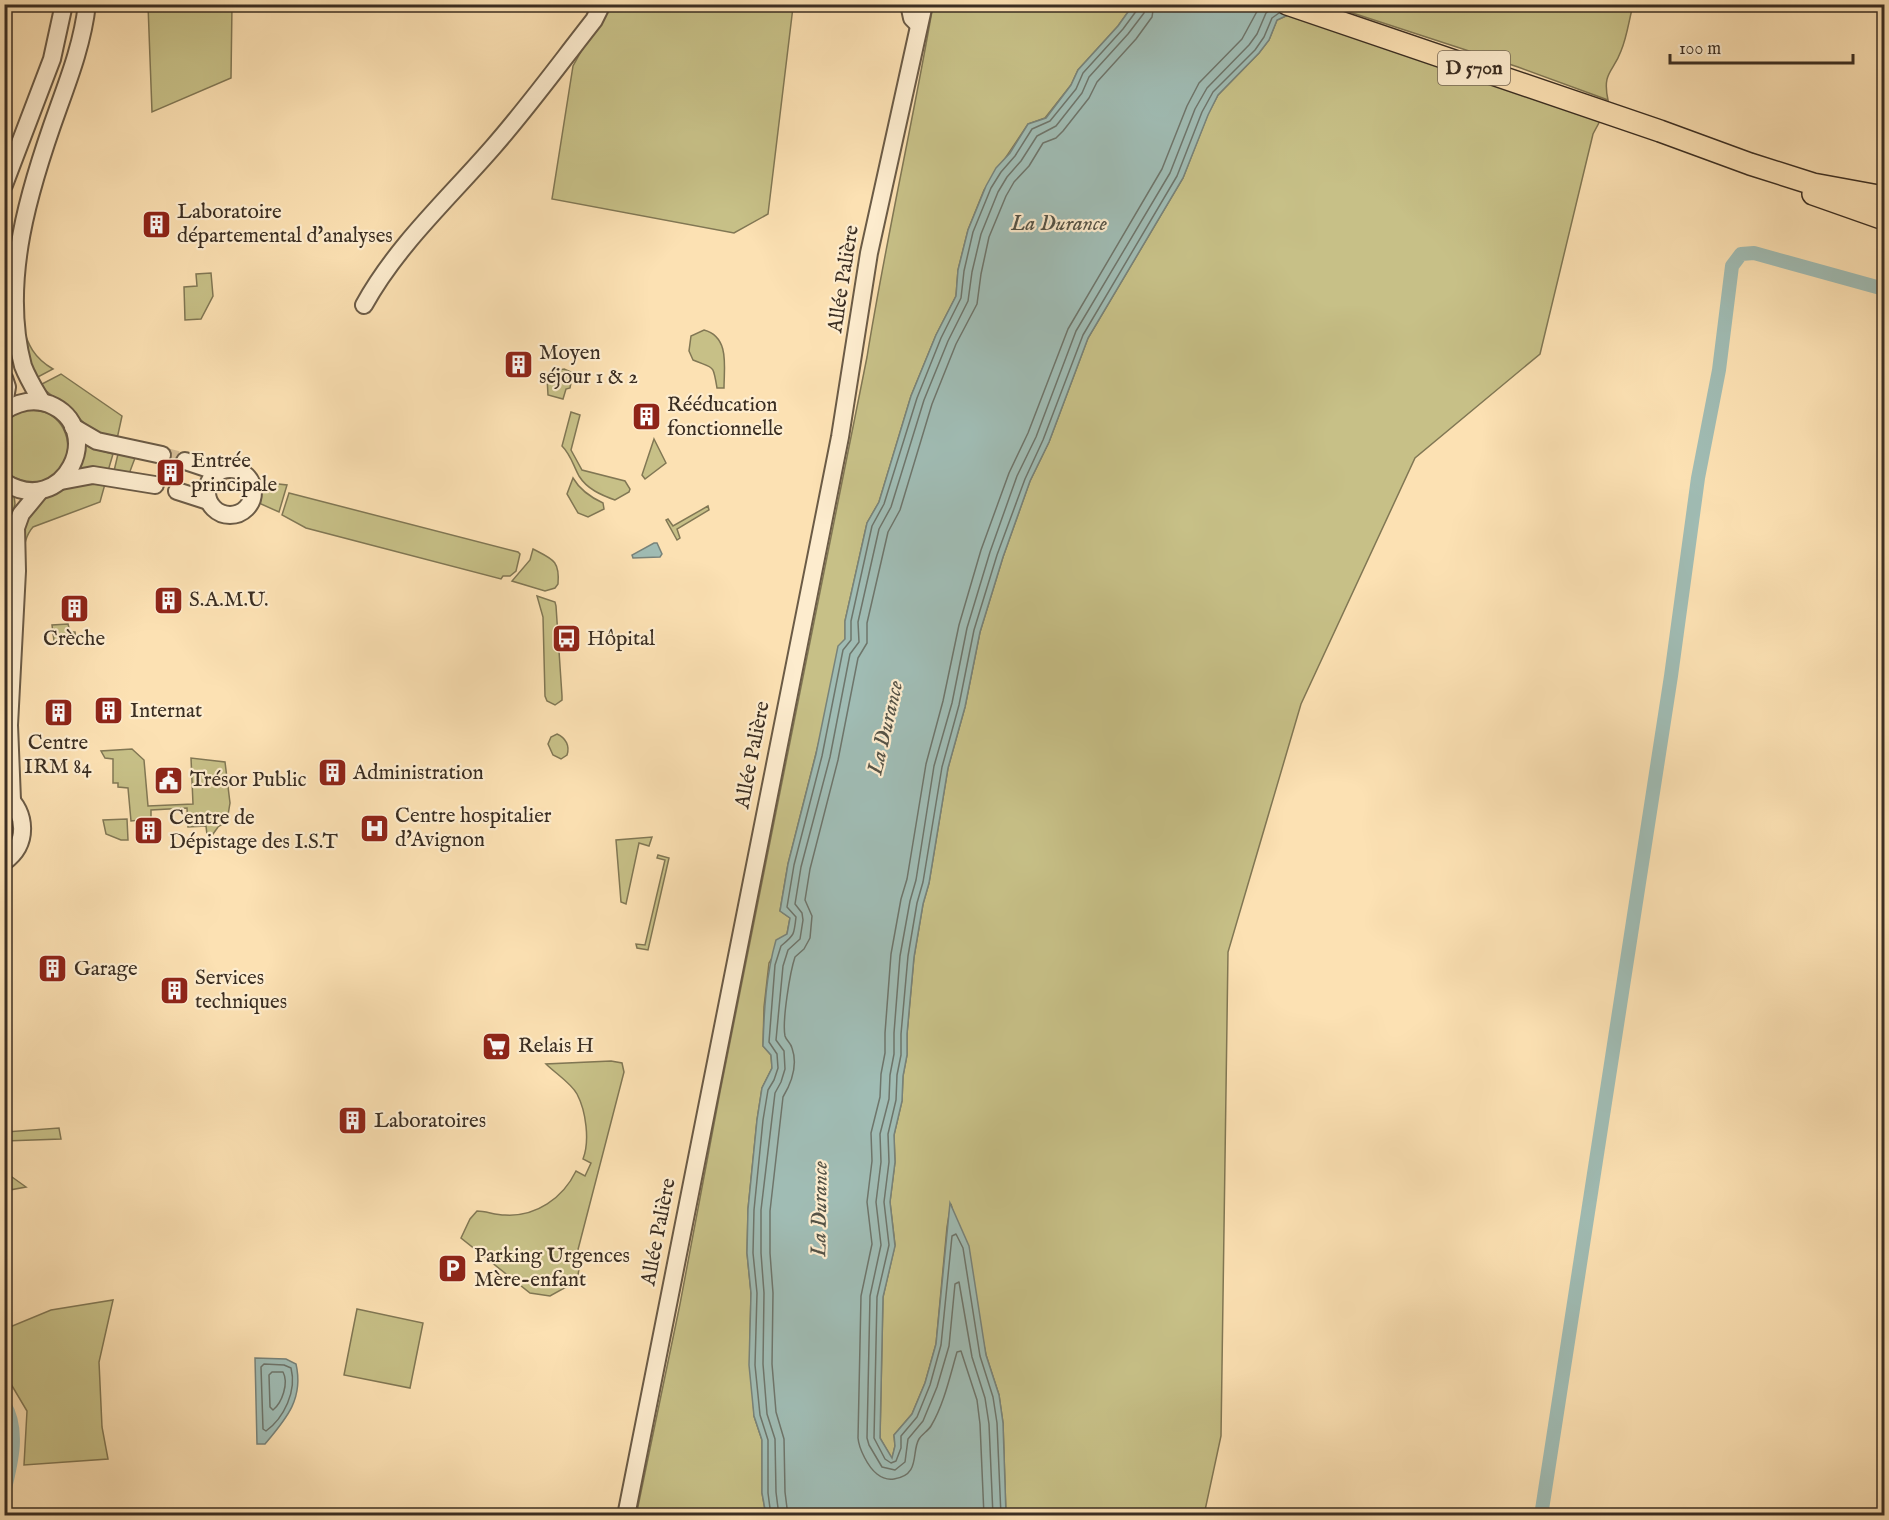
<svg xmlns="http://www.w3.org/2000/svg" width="1889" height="1520" font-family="'IM FELL English',serif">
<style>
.green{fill:#c7c087;stroke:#817754;stroke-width:1.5}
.water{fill:#a0bcb4;stroke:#78837a;stroke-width:1.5}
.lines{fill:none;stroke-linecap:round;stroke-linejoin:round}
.shore{stroke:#6e756b;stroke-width:1.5}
.canal{stroke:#a0bcb4;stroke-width:14}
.minor-tunnel{stroke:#d5bd96;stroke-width:16;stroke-dasharray:16 8;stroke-linecap:butt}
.minor-casing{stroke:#6b5b46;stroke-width:20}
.major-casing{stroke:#3b2e22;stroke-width:24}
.minor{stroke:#fdecce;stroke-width:16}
.major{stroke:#fce1b3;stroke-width:21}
.labels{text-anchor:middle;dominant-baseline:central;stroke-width:4.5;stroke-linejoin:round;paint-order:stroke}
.shield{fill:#fdecce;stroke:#756756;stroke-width:1.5}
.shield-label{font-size:20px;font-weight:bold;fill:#3b2e22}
.poi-label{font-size:21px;fill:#3b2e22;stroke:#fdecce;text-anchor:start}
.street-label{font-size:21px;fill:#3b2e22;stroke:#fdecce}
.water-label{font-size:22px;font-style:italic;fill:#545246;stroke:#fdecce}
</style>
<rect width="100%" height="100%" fill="#fce1b3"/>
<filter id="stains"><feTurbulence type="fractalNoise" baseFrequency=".00333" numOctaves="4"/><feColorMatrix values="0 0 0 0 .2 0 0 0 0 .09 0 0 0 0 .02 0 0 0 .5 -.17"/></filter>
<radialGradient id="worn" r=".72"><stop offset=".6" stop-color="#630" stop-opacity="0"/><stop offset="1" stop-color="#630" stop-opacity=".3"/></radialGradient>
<!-- green -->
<g class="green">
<path d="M675 4 793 7 768 214 734 233 552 199 573 66 607 5Z"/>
<path d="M148 5H232L231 78 152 112Z"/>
<path d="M933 5H1133L1118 26 1078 70 1071 85 1045 118 1028 124 984 190 968 230 958 270 956 296 936 335 911 396 879 502 867 523 845 621V639L788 864 780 911 790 918 787 934 769 963 764 1007 763 1046 771 1055 772 1068 762 1088 757 1120 748 1209 747 1253 751 1293 750 1336 754 1416 762 1440V1493L766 1515 636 1516 680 1304 720 1092 867 357C886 239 913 122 933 5Z"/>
<path d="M1328 5H1633C1629 20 1627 37 1621 51 1613 73 1602 72 1608 100L1518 67Z"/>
<path d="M1288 15 1601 119 1593 134 1540 354 1415 458 1301 704 1228 952 1221 1436 1204 1515H1006L1003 1423 999 1395 986 1355 977 1310 951 1204 947 1227 936 1344 925 1383 912 1414 894 1435 895 1446 892 1459 880 1438 883 1297 895 1245 890 1202 895 1162 894 1135 902 1101 903 1076 907 1055V1034L914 957 923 904 929 883 948 768 965 707 980 632 1003 557 1030 481 1049 442 1088 338 1183 178 1208 114 1218 95 1259 53 1269 40 1277 20Z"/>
<path d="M211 273 213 296 201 319 185 320 184 287 197 286 196 274Z"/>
<path d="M22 325C28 345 34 358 53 369L36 378 31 368Z"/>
<path d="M704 330C730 337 724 367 724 388H717C713 363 714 369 693 360L689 351 691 336Z"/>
<path d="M564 369 573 373 570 388 566 389 563 399 548 395 547 377 551 374V372Z"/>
<path d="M61 374 122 416 117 439C92 437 83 420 66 406 57 399 48 394 40 385Z"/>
<path d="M24 410C33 410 40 410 47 413 71 424 75 459 55 476 50 481 40 483 34 485L5 474 4 420 14 413Z"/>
<path d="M571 412 580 415 571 450 582 470 625 481 630 489 629 492 615 500C601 495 587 489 579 476 573 465 571 455 562 446Z"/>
<path d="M654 439 666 463 645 479 642 475Z"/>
<path d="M84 443 91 448 113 454 108 471H78L81 464Z"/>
<path d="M118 454H125L135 458 129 474 114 471Z"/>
<path d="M573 478C580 490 590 497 603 503L604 509 588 517 578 513 567 494Z"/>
<path d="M90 483 105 484 100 502 33 527C24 537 24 550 22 562L24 522 40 501 62 489 75 485Z"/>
<path d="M269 483 287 485 279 512 261 504 259 500 261 486Z"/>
<path d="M289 493 518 552 520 554 516 571 510 576H503L501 579 306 528 282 515Z"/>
<path d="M14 495 15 504 9 525 8 539 9 564 5 672V518L7 499Z"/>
<path d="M708 506 709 510 677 529 680 538 677 540 666 520 668 519 673 526Z"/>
<path d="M533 549C552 559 560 560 558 584L555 588 545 591 512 581 530 560Z"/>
<path d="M537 596 555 602 556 606 562 696V700L555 705 547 701 545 696 543 617Z"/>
<path d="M68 624 70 632H75L76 640 54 641 52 625Z"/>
<path d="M557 734C566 738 570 746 567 755L561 759 553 755 548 744 551 737Z"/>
<path d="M132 749 144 760 148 806 193 804 191 758 225 762 230 803 227 821 218 827 213 834 207 835 206 826 188 827 187 808 151 810V819L131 821 128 788 118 787V783H113V759L105 758 101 751Z"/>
<path d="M127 819 128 840H121L106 834 103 820Z"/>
<path d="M652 837 649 846 639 843 626 904 621 902 616 840Z"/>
<path d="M658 855 669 858 648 950 637 948 636 944 645 945 665 860 657 858Z"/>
<path d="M611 1061 622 1063 624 1072 574 1265 579 1269 577 1281 550 1296 530 1293 461 1238 470 1219 477 1211C486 1211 495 1215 505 1215 536 1217 563 1198 576 1171L585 1176 591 1163 583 1159C590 1141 586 1111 577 1094 571 1083 555 1073 546 1064Z"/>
<path d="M5 1115 6 1132 59 1128 61 1139 5 1141Z"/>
<path d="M5 1172 26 1187 10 1190 7 1194 5 1211Z"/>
<path d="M113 1300 99 1362 102 1427 108 1459 24 1465 27 1411 5 1374V1329L51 1310Z"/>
<path d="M357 1309 423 1323 410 1388 344 1375Z"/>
</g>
<!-- water -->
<g class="water">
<path d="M1133 5H1309L1277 20 1269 40 1259 53 1218 95 1208 115 1183 178 1088 338 1049 442 1030 481 1003 557 980 632 965 707 948 768 929 883 923 904 914 957 907 1034V1055L903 1076 902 1101 894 1135 895 1162 890 1202 895 1246 883 1297 880 1438 892 1458 895 1446 894 1435 912 1414 925 1383 936 1344 950 1203 969 1246 986 1355 999 1395 1003 1423 1006 1515H766L762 1493V1440L754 1416 749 1365 751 1293 747 1253 748 1209 757 1120 762 1088 772 1068 771 1055 763 1046C764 1010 766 975 776 940L787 934 790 918 780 911 788 864 816 754 838 646 845 639V621L867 523 879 502 911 396 936 335 956 296 958 270 968 230 986 186 996 168 1010 153 1028 124 1046 118 1071 85 1078 70 1118 26Z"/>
<path d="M654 543H657L662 554 660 557 633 558 632 555Z"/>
<path d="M255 1358 286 1359 296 1364C304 1399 286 1419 265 1444H257Z"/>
</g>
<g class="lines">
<!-- shore -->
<g class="shore">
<path d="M264 1364 284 1365 291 1368C297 1391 284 1418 266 1431L263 1429 261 1367Z"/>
<path d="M272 1372H283C289 1383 282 1403 273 1410L270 1407 269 1375Z"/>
<path d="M771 1516 768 1493V1440L760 1415 755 1365 757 1293 753 1253 754 1210 763 1120 768 1090 774 1080 778 1068 777 1054 769 1042 775 965 781 946C794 935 794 936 796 917L787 907 794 865 822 756 843 650 851 640V621L872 526 884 504 917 398 941 338 961 298 964 271 973 232 991 188 1001 172 1015 156 1032 129 1050 121 1076 89 1083 73 1123 29 1137 10 1138 4"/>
<path d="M779 1516 776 1492 775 1439 767 1414 763 1364 764 1293 761 1253V1210L775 1093 781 1082 785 1069 784 1051 776 1040 783 966 788 950 800 939 803 920 802 913 795 904 801 867 830 757 850 654 859 642 858 622 879 529 891 507 924 400 948 341 968 301 972 272 981 234 998 192 1007 177 1021 161 1037 136 1056 126 1082 93 1089 77 1128 34 1144 13 1145 4"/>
<path d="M788 1516 785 1492 784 1439 776 1412 772 1364 773 1293 770 1253V1211L783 1097C792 1082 798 1065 792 1048 791 1043 786 1040 785 1036 782 1021 790 972 795 957L804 949 810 938 812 916 805 900 810 869 838 760 858 658 867 643V623L888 532 900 510 932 404 956 344 977 304 981 274 989 237 1006 196 1014 182 1029 166 1043 143 1056 138 1063 131 1089 98 1097 82 1136 39 1152 17 1154 4"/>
<path d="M984 1516 980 1424 977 1400 961 1351 957 1352C950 1376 944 1404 931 1426 928 1431 922 1434 919 1439 911 1452 921 1475 894 1479 888 1480 882 1478 877 1474 868 1467 859 1449 858 1438L861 1296 872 1244 867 1202 872 1161 871 1133 880 1097 881 1074 885 1053V1033L891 954 901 899 907 879 926 764 943 701 959 625 981 550 1009 473 1028 433 1068 329 1162 169 1187 106 1199 83 1242 39 1261 4"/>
<path d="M993 1516 989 1424 985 1398 972 1357 959 1282 955 1284 949 1346 937 1387 923 1421 908 1439 905 1462 895 1470 882 1467 869 1445 867 1438 870 1296 881 1245 876 1202 881 1162 880 1134 889 1099 890 1075 894 1054V1033L900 956 910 901 916 880 934 766 952 703 967 628 990 552 1017 476 1036 437 1076 331 1170 173 1195 109 1207 88 1249 45 1257 34 1266 13 1275 6"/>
<path d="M1001 1516 997 1423 993 1397 980 1356 963 1248 956 1234 952 1236 941 1345 930 1385 917 1417 901 1436V1448L896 1461 891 1463 885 1459 874 1438 877 1297 889 1245 884 1202 889 1162 888 1134 896 1100 897 1075 901 1055V1034L908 956 917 903 923 882 942 767 959 705 974 630 997 555 1025 479 1043 440 1083 335 1177 176 1202 112 1213 92 1255 50 1264 37 1272 18 1279 13"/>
</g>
<!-- canal -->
<g class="canal">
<path d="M4 1404C20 1430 11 1464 4 1492"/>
<path d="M1541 1516 1671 676 1698 478 1719 370 1732 266 1741 254 1754 253 1884 289"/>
</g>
<!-- minor-tunnel -->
<path class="minor-tunnel" d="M162 455 185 461"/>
<defs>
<g id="minor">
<path d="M909 4 912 18 919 25"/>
<path d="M4 185 52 59 64 4"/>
<path d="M364 305C397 245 449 198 494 146 529 106 561 62 594 20L602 4"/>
<path d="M4 378 7 387 4 405"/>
<path d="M42 402C35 390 28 379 23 366 0 281 30 186 59 106 71 73 83 40 87 4"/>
<path d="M4 411C18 402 33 398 49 404 108 428 64 520 4 482"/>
<path d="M73 427 97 441 162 455"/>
<path d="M185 461 218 472"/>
<circle cx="230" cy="492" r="23"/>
<path d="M61 481 93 475 155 485"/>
<path d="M177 491 208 501"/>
<path d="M12 800 9 725 17 571 16 528 21 514 40 491"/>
<path d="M4 862C29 844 27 813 5 794"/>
<path d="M626 1516 840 437 869 253 924 4"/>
</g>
<g id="major">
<path d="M1287 4 1660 131 1750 164 1813 184 1884 197"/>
<path d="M1813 194 1884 219"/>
</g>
</defs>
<!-- minor casing -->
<use href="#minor" class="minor-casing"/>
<!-- major casing -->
<use href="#major" class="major-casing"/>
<!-- minor -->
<use href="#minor" class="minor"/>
<!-- major -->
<use href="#major" class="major"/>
</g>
<!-- icons -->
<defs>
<symbol id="building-square" viewBox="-11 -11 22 22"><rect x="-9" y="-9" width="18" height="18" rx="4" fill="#8f2418" stroke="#fdecce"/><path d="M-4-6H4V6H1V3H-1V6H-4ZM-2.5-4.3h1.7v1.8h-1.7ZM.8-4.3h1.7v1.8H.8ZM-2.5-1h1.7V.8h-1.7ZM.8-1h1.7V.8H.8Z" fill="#fff"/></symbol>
<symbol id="bus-square" viewBox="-11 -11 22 22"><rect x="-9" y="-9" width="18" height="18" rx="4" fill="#8f2418" stroke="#fdecce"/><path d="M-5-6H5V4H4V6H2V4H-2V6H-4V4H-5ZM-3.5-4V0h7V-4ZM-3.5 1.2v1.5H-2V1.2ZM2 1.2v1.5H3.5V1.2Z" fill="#fff"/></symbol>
<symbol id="civic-square" viewBox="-11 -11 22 22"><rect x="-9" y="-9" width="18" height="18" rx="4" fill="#8f2418" stroke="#fdecce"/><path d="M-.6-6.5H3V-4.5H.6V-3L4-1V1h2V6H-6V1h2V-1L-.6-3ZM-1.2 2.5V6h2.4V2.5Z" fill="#fff"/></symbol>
<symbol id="hospital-square" viewBox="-11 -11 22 22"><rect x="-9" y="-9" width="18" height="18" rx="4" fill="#8f2418" stroke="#fdecce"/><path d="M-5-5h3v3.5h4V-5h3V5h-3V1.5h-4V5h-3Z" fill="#fff"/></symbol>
<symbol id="supermarket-square" viewBox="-11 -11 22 22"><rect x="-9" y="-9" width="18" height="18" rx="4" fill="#8f2418" stroke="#fdecce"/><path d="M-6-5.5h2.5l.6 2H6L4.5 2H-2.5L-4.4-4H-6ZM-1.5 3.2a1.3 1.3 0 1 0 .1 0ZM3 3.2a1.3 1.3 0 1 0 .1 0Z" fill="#fff"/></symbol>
<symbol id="parking-square" viewBox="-11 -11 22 22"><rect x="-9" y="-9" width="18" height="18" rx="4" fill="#8f2418" stroke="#fdecce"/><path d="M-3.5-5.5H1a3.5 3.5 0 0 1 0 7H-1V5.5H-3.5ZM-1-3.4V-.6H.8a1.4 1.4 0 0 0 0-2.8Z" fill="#fff"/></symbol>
</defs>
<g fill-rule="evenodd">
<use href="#building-square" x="140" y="208" width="33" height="33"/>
<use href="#building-square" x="502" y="348" width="33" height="33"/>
<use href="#building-square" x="630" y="400" width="33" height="33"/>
<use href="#building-square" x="154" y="456" width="33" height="33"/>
<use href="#building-square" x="152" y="584" width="33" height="33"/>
<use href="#building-square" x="58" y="592" width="33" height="33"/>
<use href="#bus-square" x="550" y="622" width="33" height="33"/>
<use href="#building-square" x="92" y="694" width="33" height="33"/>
<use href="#building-square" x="42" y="696" width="33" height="33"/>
<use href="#building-square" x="316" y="756" width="33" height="33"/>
<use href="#civic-square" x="152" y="764" width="33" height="33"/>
<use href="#hospital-square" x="358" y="812" width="33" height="33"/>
<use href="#building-square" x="132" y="814" width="33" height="33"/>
<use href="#building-square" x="36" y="952" width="33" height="33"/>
<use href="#building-square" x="158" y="974" width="33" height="33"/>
<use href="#supermarket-square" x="480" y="1030" width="33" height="33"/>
<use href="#building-square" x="336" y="1104" width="33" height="33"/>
<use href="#parking-square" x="436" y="1252" width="33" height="33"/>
</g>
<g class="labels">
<!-- shield labels -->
<rect class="shield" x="1438" y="51" width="72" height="34" rx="4.5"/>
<g class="shield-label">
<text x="1474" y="68">D 570n</text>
</g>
<!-- poi labels -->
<g class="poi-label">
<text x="177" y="212">Laboratoire<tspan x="177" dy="24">départemental d'analyses</tspan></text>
<text x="539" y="353">Moyen<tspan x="539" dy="24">séjour 1 &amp; 2</tspan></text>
<text x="667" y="405">Rééducation<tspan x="667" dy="24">fonctionnelle</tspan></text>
<text x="191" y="461">Entrée<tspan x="191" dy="24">principale</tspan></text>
<text x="189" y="600">S.A.M.U.</text>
<text x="74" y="639" text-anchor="middle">Crèche</text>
<text x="587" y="639">Hôpital</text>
<text x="130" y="711">Internat</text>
<text x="58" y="743" text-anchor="middle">Centre<tspan x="58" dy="24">IRM 84</tspan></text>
<text x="353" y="773">Administration</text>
<text x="190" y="780">Trésor Public</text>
<text x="395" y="816">Centre hospitalier<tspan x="395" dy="24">d'Avignon</tspan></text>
<text x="169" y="818">Centre de<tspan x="169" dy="24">Dépistage des I.S.T</tspan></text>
<text x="74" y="969">Garage</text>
<text x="195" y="978">Services<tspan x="195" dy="24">techniques</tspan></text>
<text x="518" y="1046">Relais H</text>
<text x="374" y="1121">Laboratoires</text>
<text x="474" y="1256">Parking Urgences<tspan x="474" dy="24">Mère-enfant</tspan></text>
</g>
<!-- street labels -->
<g class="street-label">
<text transform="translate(844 279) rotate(-81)">Allée Palière</text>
<text transform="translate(753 755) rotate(-79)">Allée Palière</text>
<text transform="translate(659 1232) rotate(-79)">Allée Palière</text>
</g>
<!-- water labels -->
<g class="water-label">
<text x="1059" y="224">La Durance</text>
<text transform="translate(886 728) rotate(-77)">La Durance</text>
<text transform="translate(820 1209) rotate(-89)">La Durance</text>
</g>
</g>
<!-- margin -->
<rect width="1889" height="1520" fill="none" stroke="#fce1b3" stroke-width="24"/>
<rect x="6" y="6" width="1877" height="1508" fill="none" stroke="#3b2e22" stroke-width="3"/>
<rect x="12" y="12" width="1865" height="1496" fill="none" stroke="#3b2e22" stroke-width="1.5"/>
<!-- scale -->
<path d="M1670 54v9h183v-9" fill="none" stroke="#3b2e22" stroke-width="3"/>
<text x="1679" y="54" font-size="18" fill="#3b2e22" stroke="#fdecce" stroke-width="4.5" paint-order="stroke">100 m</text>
<rect width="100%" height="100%" filter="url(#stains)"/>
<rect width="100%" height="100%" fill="url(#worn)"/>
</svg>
